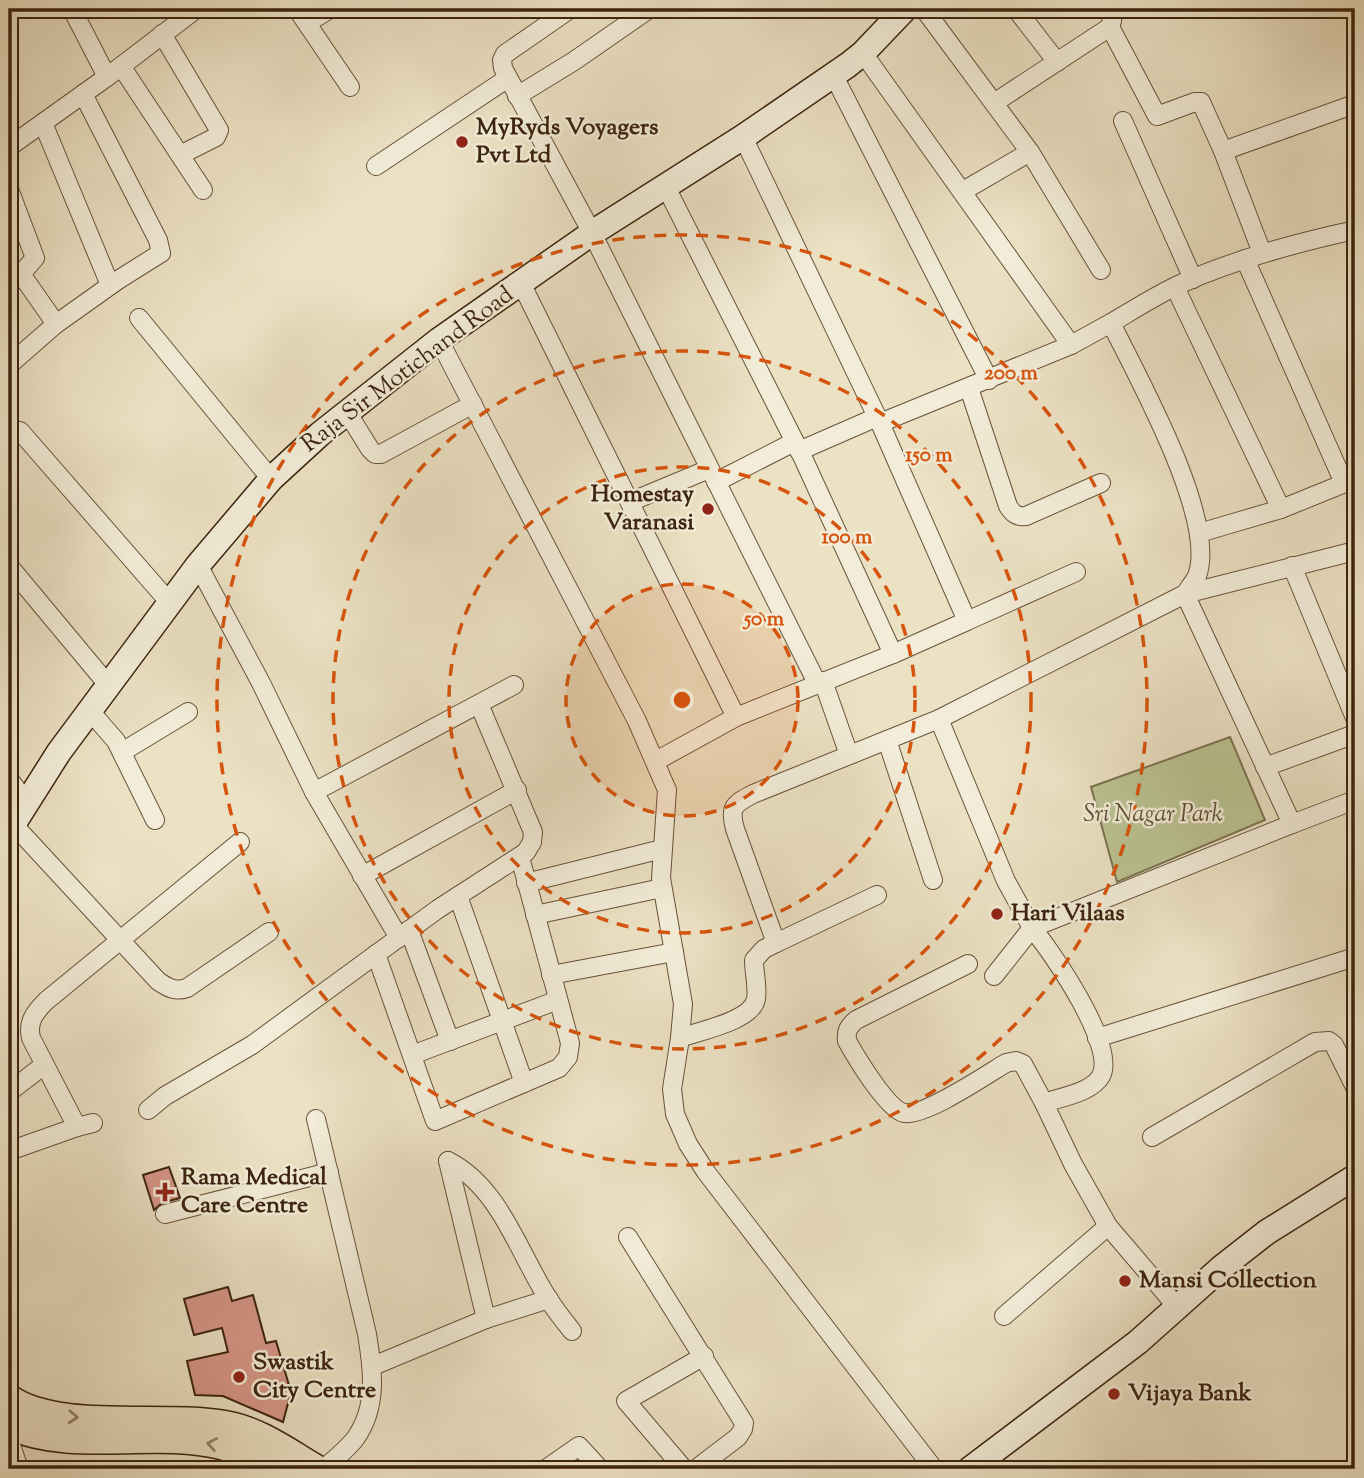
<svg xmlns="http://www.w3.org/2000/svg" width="1364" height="1478" font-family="'Sorts Mill Goudy',serif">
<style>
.green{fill:#bac292;stroke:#7b7250;stroke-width:2}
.building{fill:#d59687;stroke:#3c230e;stroke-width:2}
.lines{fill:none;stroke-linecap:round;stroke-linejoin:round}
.street-casing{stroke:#68523b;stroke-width:20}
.secondary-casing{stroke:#3c230e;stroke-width:27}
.primary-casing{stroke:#3c230e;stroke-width:31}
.street{stroke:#f2ecd8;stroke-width:18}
.secondary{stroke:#f2ecd8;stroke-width:24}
.primary{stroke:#ebe1c3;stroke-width:28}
.oneway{stroke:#948268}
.ring{fill:none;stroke:#d7540c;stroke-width:3.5;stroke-dasharray:12 9}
.poi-dot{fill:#8f2418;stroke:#f2ecd8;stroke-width:2.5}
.labels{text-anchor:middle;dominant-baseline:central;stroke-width:5;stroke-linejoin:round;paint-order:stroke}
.poi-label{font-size:24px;font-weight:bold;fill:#3c230e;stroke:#f2ecd8;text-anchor:start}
.street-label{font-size:24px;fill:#3c230e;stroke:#f2ecd8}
.park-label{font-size:24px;font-style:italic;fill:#5c4b2f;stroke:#f2ecd8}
.centre{fill:#d7540c;stroke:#f2ecd8;stroke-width:3.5}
.ring-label{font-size:21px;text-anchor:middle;font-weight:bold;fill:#d7540c;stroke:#f2ecd8;stroke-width:5;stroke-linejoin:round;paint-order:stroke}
</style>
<rect width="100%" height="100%" fill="#ebe1c3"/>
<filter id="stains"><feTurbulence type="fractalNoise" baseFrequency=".00286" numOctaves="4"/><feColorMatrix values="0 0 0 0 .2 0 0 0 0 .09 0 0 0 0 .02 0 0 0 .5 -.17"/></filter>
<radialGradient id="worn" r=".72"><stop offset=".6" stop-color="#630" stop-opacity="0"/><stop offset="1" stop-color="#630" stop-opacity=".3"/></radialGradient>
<!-- green -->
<path class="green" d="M1230 737 1265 820 1117 882 1091 787Z"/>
<!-- building -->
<g class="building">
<path d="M169 1167 180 1198 162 1203 154 1210 143 1175Z"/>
<path d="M228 1287 232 1301 253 1295 266 1343 276 1341 291 1392 283 1422 223 1396 195 1395 187 1361 228 1352 222 1328 194 1335 184 1299Z"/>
</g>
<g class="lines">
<defs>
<g id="street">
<path d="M72 9 107 77"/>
<path d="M297 9 350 87"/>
<path d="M570 9 505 54 502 60 503 68 592 233 817 683"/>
<path d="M924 9 1030 152"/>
<path d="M1016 9 1057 62"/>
<path d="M307 23 330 9"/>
<path d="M1110 27 1157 116 1195 102H1201L1223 151"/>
<path d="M162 34 219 130 216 137 180 155"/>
<path d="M863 53 1071 345"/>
<path d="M121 66 203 190"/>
<path d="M833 74 989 380"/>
<path d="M517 96 574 61 649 9"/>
<path d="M994 103 1110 27 1112 21 1109 9"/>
<path d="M1123 121 1193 279"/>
<path d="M43 123 110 285"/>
<path d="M9 147 107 77 196 9"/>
<path d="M376 166 508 78"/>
<path d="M666 187 803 458 893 654"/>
<path d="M9 189 35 258 21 274 9 284"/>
<path d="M963 191 1030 152 1101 270"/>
<path d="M1262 253 1223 151 1355 104"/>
<path d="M1245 259 1344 483"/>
<path d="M21 274 56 324"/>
<path d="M521 283 736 717"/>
<path d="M1175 287 1281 509"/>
<path d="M139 318 271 479"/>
<path d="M1111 323C1133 310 1155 296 1178 285 1235 259 1295 243 1355 230"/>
<path d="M439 340 637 721 667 790 661 878 683 1004 680 1038 672 1089 675 1114 688 1144 706 1172 934 1469"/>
<path d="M9 365 56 324 118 280 161 253 158 240 83 94"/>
<path d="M969 388 1008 506C1013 514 1017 517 1026 516L1101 483"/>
<path d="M347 412 370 449 375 454H381L473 404"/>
<path d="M20 431 170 603"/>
<path d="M799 451 877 417"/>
<path d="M716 482 794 442"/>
<path d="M630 502 709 469"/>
<path d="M1199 533 1281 509 1355 479"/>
<path d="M198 565 261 683 314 792 399 938"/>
<path d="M9 566 109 686"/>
<path d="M1292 566 1355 718"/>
<path d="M967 621 1076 572"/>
<path d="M823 681 849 755"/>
<path d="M90 711 116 741 155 820"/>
<path d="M939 719 1006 881 1032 928 1292 824 1185 594 1355 551"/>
<path d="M887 740 933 880"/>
<path d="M122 752 188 712"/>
<path d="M656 761 736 717 893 654 967 621 880 423 743 137"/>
<path d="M1265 767 1355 734"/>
<path d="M9 779 26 802"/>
<path d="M314 792 514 685"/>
<path d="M13 824 158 981C168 988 176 992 187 988L269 932"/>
<path d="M1292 824 1355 800"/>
<path d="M362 876 517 790"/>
<path d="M526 883 662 849"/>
<path d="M877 895 776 943 735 829C729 807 734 804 753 794L939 719 1185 594C1189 588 1194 582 1197 576 1218 520 1137 376 1111 323L1071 345 880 423"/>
<path d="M458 896 524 1083"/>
<path d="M535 915 662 888"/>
<path d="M409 930 450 1041"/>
<path d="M376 954 435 1121 559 1068 568 1057 570 1043 520 857"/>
<path d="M968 964 856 1020C848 1027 846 1031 847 1041 856 1057 887 1109 904 1113 924 1117 986 1075 1006 1063L1016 1061 1023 1064 1044 1103"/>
<path d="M551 975 674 952"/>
<path d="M994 976 1032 928C1052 952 1117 1046 1101 1076 1091 1093 1061 1097 1044 1103L1073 1164 1108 1226 1178 1308"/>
<path d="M680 1038C699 1031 752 1021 756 999 758 987 754 973 754 960L764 949 776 943"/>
<path d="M1097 1038 1355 957"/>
<path d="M412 1055 558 1000"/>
<path d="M9 1092 44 1065"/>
<path d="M148 1110 165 1096 252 1045 438 909 526 852 532 842 533 832 479 704"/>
<path d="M316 1119 367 1334C373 1370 378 1407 355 1439 346 1450 334 1460 323 1469"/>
<path d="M93 1123 77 1127 31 1038C27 1022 35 1012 46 1001L240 842"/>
<path d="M1152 1137 1315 1042 1329 1041 1334 1045 1355 1087"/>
<path d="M9 1151 77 1127"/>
<path d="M448 1161C500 1187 519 1254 549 1300 556 1311 564 1321 572 1331"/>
<path d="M448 1161 486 1319"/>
<path d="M165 1214 329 1172"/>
<path d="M628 1237 744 1423 743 1429 738 1437 696 1469"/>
<path d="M1004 1316 1108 1226"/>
<path d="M373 1366 486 1319 549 1299"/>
<path d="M9 1439 19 1469"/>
<path d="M546 1469 579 1446 600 1469"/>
<path d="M684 1469 626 1401 704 1356"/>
</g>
<g id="secondary">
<path d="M9 831 59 752 198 565 271 479 320 434 439 340 592 233 743 137 848 65 863 53 905 9"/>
<path d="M970 1469 1138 1342 1221 1268 1267 1232 1355 1177"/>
</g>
<g id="primary">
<path d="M9 1399C57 1433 164 1414 225 1425 259 1431 287 1452 316 1469"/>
<path d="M9 1425C75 1454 152 1428 221 1445 240 1450 257 1459 274 1469"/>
</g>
</defs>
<!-- street casing -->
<use href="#street" class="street-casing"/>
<!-- secondary casing -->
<use href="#secondary" class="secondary-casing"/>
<!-- primary casing -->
<use href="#primary" class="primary-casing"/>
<!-- street -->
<use href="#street" class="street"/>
<!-- secondary -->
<use href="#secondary" class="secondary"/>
<!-- primary -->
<use href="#primary" class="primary"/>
</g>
<!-- one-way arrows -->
<defs><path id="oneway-chevron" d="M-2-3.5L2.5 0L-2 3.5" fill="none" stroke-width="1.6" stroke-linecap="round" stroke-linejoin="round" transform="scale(1.75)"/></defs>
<g class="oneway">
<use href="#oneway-chevron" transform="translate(73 1417) rotate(3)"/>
<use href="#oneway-chevron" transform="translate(212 1444) rotate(-170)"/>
</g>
<!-- distance rings -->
<circle cx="682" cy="700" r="116" fill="#d7540c" fill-opacity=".12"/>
<g class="ring">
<circle cx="682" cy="700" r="116"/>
<circle cx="682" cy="700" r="233"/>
<circle cx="682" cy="700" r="349"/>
<circle cx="682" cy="700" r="465"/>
</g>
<!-- markers -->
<g class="poi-dot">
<circle cx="462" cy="142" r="7"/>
<circle cx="708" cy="509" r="7"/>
<circle cx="997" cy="914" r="7"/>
<path d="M161.5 1181.5h7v7h7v7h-7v7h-7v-7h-7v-7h7z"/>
<circle cx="1125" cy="1281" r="7"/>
<circle cx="239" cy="1377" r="7"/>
<circle cx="1114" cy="1394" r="7"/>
</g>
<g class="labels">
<!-- poi labels -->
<g class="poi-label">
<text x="476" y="128">MyRyds Voyagers<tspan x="476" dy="28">Pvt Ltd</tspan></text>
<text x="694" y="495" text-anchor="end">Homestay<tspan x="694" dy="28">Varanasi</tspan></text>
<text x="1011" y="914">Hari Vilaas</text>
<text x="181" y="1178">Rama Medical<tspan x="181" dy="28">Care Centre</tspan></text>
<text x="1139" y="1281">Mansi Collection</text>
<text x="253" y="1363">Swastik<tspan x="253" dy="28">City Centre</tspan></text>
<text x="1128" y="1394">Vijaya Bank</text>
</g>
<!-- street labels -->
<g class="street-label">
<text transform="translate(408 370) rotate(-37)">Raja Sir Motichand Road</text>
</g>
<!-- park labels -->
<g class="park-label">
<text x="1153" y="815">Sri Nagar Park</text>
</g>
</g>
<circle cx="682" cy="700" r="10" class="centre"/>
<g class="ring-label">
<text x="1011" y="379">200 m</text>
<text x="929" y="461">150 m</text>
<text x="847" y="543">100 m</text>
<text x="764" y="625">50 m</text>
</g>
<!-- margin -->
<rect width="1364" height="1478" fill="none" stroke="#ebe1c3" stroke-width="35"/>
<rect x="10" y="10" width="1343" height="1457" fill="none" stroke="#3c230e" stroke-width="3.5"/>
<rect x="18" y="18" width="1329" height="1443" fill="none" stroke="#3c230e" stroke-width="2"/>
<rect width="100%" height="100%" filter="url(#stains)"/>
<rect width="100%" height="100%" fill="url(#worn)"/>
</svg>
